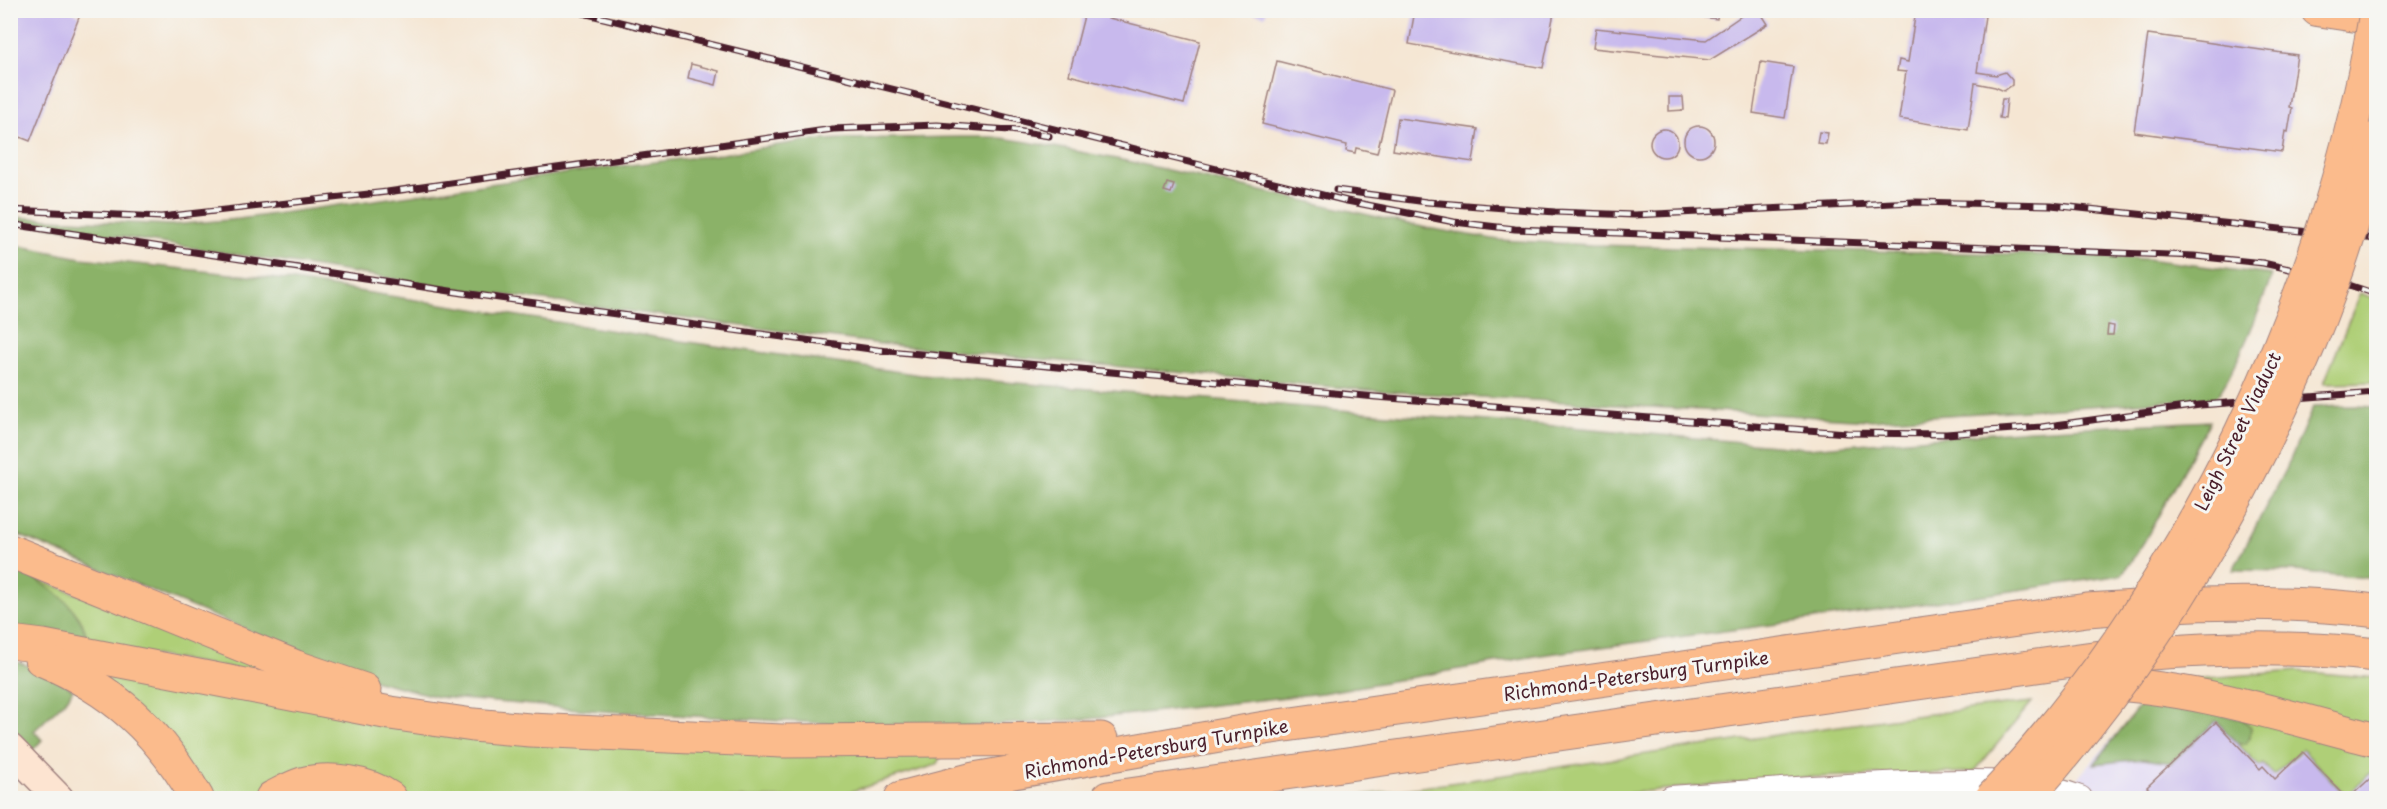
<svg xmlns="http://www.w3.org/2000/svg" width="2387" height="809" font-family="'Playpen Sans',sans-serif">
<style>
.built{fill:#dfd5f5}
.green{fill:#afcf77;stroke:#7c7751;stroke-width:1.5}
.forest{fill:#8bb268;stroke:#6a684a;stroke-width:1.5}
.building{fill:#c8b9ed}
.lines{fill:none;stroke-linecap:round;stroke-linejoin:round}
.tertiary-casing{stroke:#a0827f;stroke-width:26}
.secondary-casing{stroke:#a0827f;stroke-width:31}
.primary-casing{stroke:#a0827f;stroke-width:34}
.motorway-casing{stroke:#a0827f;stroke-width:35}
.tertiary{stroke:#fff;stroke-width:24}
.secondary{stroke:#fde4d1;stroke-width:28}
.primary{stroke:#fbbb8c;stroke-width:32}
.motorway{stroke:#fbbb8c;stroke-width:33}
.rail-casing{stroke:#4a1f2b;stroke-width:7}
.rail{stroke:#f6f6f2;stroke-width:4.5;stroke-dasharray:14;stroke-linecap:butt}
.primary-bridge-casing{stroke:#a0827f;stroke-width:34;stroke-linecap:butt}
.primary-bridge{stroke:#fbbb8c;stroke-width:32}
.labels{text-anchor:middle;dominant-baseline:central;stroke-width:6;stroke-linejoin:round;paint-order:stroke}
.street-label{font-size:18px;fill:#4a1f2b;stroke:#f6f6f2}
</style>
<rect width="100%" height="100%" fill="#f6f6f2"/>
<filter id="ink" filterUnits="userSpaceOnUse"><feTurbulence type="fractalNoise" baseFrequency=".0167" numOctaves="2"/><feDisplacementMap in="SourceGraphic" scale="12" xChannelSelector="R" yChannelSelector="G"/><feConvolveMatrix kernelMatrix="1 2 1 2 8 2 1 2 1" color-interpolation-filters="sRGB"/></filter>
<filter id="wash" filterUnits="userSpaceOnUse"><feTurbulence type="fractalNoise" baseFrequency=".008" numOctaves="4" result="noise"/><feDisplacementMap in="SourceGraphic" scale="24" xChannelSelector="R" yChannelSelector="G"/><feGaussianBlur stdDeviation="1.35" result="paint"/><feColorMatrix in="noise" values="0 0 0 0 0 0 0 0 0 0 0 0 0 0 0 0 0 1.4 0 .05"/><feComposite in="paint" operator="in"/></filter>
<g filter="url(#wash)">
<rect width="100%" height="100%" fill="#f5e6d3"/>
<!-- built -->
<path class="built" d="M2147 699 2376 753V798H2060Z"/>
<!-- green -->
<g class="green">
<path d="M2360 293 2376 299V382L2324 383Z"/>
<path d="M32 577 314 683 90 644Z"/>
<path d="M61 657 292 702 937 755 940 758 936 765 830 798H400L385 788 259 798H206Z"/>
<path d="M2297 671 2376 678V729L2180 680Z"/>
<path d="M2032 702 1974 772 1784 778 1649 791 1594 798H1341C1571 768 1801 727 2032 702Z"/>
<path d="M2242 719 2376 753V768L2346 796 2302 749 2274 775 2263 764 2260 767 2237 743 2242 744Z"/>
</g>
<!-- forest -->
<g class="forest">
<path d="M961 137H994L1028 142 1132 162 1427 228 1499 240 1592 245 2057 255 2147 259 2272 275C2265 296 2229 389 2214 398L1869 420 1364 390 881 344 473 291 11 220 10 217 171 225 239 219 597 169 722 154 804 141 845 139Z"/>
<path d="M10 244 81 258 287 280 667 339 921 375 1388 414 1571 427 1808 448 2030 430 2210 421 2144 542 2122 575 1846 615 1541 655 1322 693 1088 719 930 729 601 711 438 697 358 676 11 532Z"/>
<path d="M2356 406 2376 407V579L2295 571 2233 570 2290 460 2313 407Z"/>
<path d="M10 567C36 578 64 593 79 618 84 625 86 636 90 644L11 631Z"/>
<path d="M11 660 45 671 73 689 68 698 34 731 42 740 29 754 11 735Z"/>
<path d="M2144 700 2242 719 2251 727 2250 738 2245 744 2237 743 2216 721 2171 763 2143 759 2094 764Z"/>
</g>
<g id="blocks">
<!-- building -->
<g class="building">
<path d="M10 10H68L80 15 30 141 10 133Z"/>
<path d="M1242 10H1266L1265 16Z"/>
<path d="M1415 10H1541L1554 13 1543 68 1409 44Z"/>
<path d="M1671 10H1718L1717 19 1671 13Z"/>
<path d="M1750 10H1759L1768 24 1710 60 1593 48 1596 28 1706 40Z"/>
<path d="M1916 10H1945L1985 16 1977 72 1996 75 2005 72 2012 80V85L2004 91 1995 87 1975 83 1968 130 1899 119 1906 72 1897 71 1899 60 1908 62Z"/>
<path d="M1085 12 1200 41 1184 104 1069 75Z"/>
<path d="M2148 34 2297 55 2289 107 2292 108 2288 132 2285 131 2282 152 2134 132Z"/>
<path d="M1277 61 1392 90 1377 153 1356 148 1355 153 1346 151 1347 145 1262 124Z"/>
<path d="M1761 62 1793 67 1785 118 1753 113Z"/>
<path d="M691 64 719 71 716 85 688 78Z"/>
<path d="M1669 97H1683L1684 110 1669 111Z"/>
<path d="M2002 99H2007L2005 119 1999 118Z"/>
<path d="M1398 118 1478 129 1473 162 1393 150Z"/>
<circle cx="1699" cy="141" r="15"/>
<circle cx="1664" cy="143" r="14"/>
<path d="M1819 132 1828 133 1826 144 1817 143Z"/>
<path d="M1167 183 1174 185 1171 193 1164 191Z"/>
<path d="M2108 325 2114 326 2113 335H2107Z"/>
<path d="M2216 722 2260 769 2263 766 2275 779 2303 752 2347 798H2158L2147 787Z"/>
<path d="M2376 773V798H2349Z"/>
<path d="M10 789 19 798H10Z"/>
</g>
</g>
</g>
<g filter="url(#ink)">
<use href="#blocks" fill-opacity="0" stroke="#a0827f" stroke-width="1.5"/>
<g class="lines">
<defs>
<path id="tertiary" d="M1671 798C1750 792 1829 786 1908 783 1964 782 2026 777 2080 798"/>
<path id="secondary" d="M10 748 59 798"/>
<path id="primary" d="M2317 10 2376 19"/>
<g id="motorway">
<path d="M10 551 296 667 364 690"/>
<path d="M10 642 43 646 390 713 473 725 530 730 782 741 1101 739"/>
<path d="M41 659C113 689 159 731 197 798"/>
<path d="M2092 683C2189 685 2283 716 2376 740"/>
<path d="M272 798C282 793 292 787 302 784 330 777 366 782 390 798"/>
<path d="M901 798 974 779 1265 728 2087 610C2184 603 2280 599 2376 611"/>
<path d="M1108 798 2093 658C2188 649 2282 644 2376 655"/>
</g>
</defs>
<!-- tertiary casing -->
<use href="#tertiary" class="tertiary-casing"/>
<!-- secondary casing -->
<use href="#secondary" class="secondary-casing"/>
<!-- primary casing -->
<use href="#primary" class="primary-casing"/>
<!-- motorway casing -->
<use href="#motorway" class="motorway-casing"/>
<!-- tertiary -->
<use href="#tertiary" class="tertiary"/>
<!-- secondary -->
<use href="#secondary" class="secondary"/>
<!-- primary -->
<use href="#primary" class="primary"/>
<!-- motorway -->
<use href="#motorway" class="motorway"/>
<defs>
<g id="rail">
<path d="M571 10 1347 201 1454 222 1515 229 2194 256 2263 263 2325 277 2376 294"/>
<path d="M1336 190 1427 202 1555 212 1634 215 1914 202 2051 205 2376 239"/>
<path d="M10 210 161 217 387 192 833 129 937 125 1010 130 1049 136"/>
<path d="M10 224 463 293 878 350 1376 397 1847 433 1946 434 2041 427 2200 405 2376 392"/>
</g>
</defs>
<!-- rail casing -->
<use href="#rail" class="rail-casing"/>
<!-- rail -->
<use href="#rail" class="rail"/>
<defs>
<g id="primary-bridge">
<path d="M1991 798C2191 585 2328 298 2376 10"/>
<path d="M2027 798C2187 620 2322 372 2376 138"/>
</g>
</defs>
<!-- primary-bridge casing -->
<use href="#primary-bridge" class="primary-bridge-casing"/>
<!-- primary-bridge -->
<use href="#primary-bridge" class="primary-bridge"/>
</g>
</g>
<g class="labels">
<!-- street labels -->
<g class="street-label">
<text transform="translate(2237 431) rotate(-64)">Leigh Street Viaduct</text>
<text transform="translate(1636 675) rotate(-8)">Richmond-Petersburg Turnpike</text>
<text transform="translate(1156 748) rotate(-10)">Richmond-Petersburg Turnpike</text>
</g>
</g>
<!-- margin -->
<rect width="2387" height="809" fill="none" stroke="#f6f6f2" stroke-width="36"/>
</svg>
